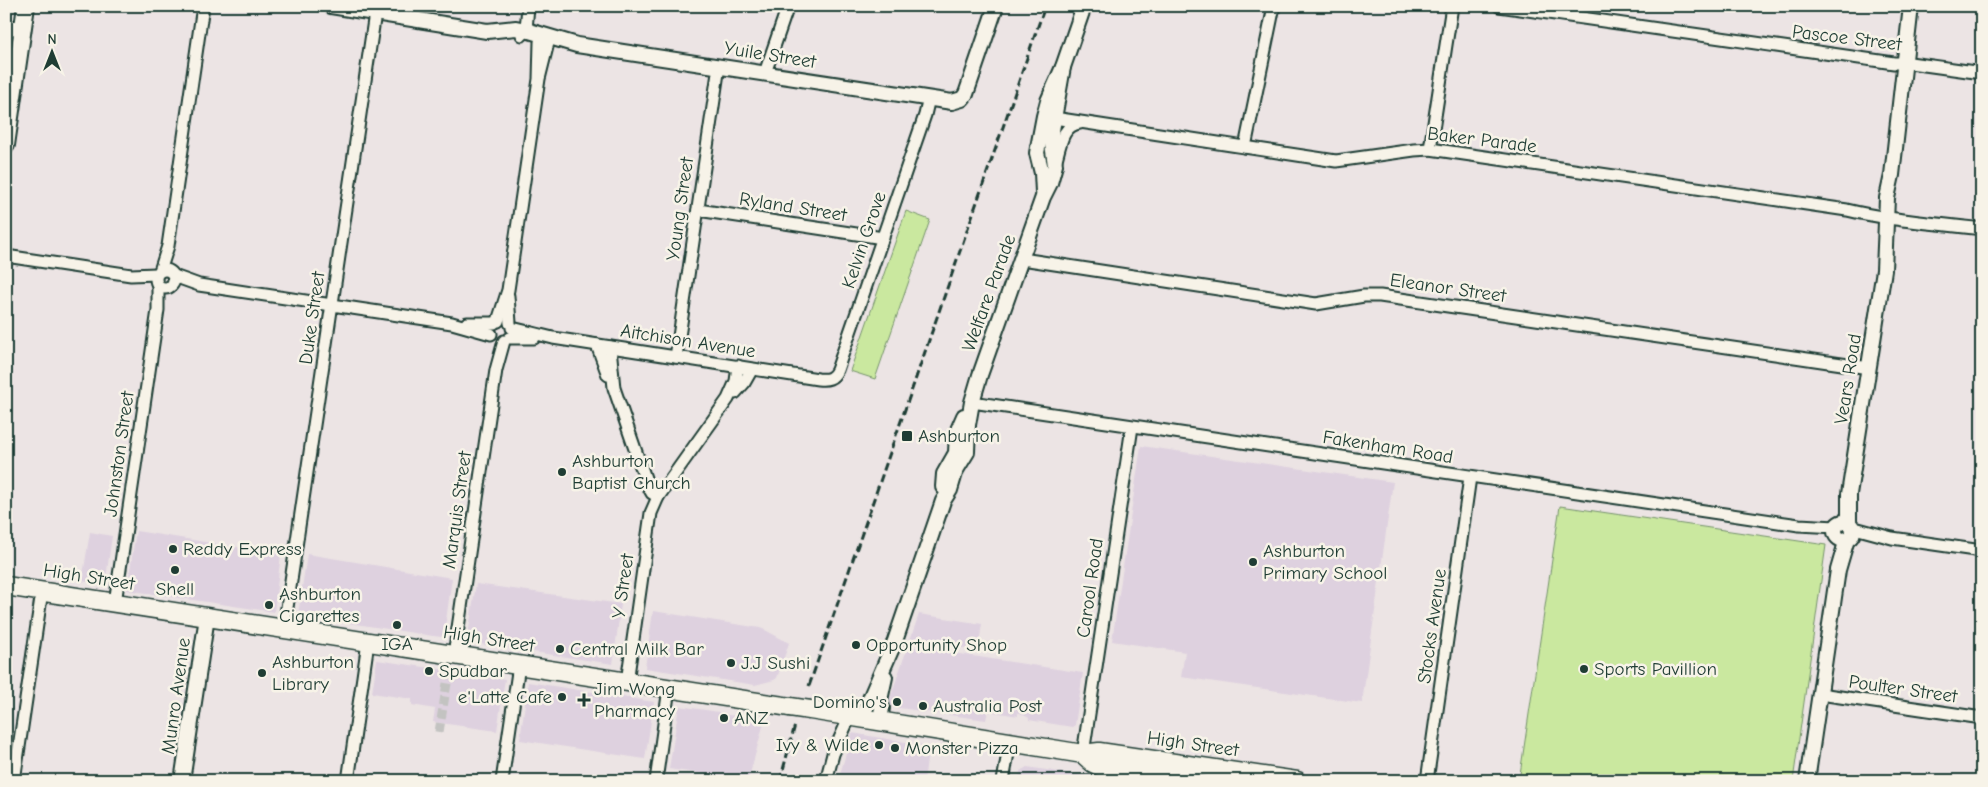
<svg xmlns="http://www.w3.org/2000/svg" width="1988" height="787" font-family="'Comic Neue',sans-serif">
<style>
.built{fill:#ded1df}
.green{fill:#cae89f;stroke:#74926a}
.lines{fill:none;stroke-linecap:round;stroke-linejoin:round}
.pedestrian-tunnel{stroke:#c3c3c1;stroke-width:9;stroke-dasharray:9 4.5;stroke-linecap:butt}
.minor-casing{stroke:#1f3d34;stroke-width:15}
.tertiary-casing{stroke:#1f3d34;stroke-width:18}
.secondary-casing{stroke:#1f3d34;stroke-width:20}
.primary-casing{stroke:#1f3d34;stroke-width:21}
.minor{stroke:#f7f3e8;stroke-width:11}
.tertiary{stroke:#f7f3e8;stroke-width:14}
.secondary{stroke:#f7f3e8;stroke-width:16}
.primary{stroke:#f7f3e8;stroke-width:18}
.rail{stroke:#1f3d34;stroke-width:3;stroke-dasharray:8 4;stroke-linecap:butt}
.primary-bridge-casing{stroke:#1f3d34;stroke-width:21;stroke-linecap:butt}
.primary-bridge{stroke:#f7f3e8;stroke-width:18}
.poi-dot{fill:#1f3d34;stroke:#f7f3e8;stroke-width:2}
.labels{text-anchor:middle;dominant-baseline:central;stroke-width:5;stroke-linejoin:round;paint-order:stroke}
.street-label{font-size:19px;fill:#1f3d34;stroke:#f7f3e8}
.poi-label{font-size:19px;fill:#1f3d34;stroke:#f7f3e8;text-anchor:start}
</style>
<rect width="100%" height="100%" fill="#ece4e4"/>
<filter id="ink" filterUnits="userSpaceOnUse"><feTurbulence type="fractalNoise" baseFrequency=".02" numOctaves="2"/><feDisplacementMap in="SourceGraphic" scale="10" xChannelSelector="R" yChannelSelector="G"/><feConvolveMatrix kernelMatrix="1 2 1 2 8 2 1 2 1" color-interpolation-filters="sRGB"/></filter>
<g filter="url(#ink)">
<!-- built -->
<g class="built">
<path d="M1141 446 1393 482 1362 703 1181 677 1185 652 1112 641Z"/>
<path d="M136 531 281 554 274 612 127 590Z"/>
<path d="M90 532 112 536 105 585 82 581Z"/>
<path d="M307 554 452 578 444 635 442 637 433 636 298 615Z"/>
<path d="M476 584 621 604 613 664 467 642Z"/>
<path d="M653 611 760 628 765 630 789 643 777 678 774 680 755 685 645 668Z"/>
<path d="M919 614 982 624 978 650 910 640Z"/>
<path d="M908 646 1083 673 1075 725 1072 727 1029 720V718L1018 712V716L988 711 986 720 892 707 889 701Z"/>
<path d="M377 660 505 679 497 731 433 722 435 709 412 705V699L372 693Z"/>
<path d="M528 682 654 702 645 759 520 740Z"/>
<path d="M679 706 719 712V714L765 719 748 781 669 769Z"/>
<path d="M852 733 929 746 924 781H838Z"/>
<path d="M1027 767 1118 781H1019L1020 771Z"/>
</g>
<!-- green -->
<g class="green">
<path d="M906 211 930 220 875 379 850 371Z"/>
<path d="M1560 506 1826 545 1793 781H1519Z"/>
</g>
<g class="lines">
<!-- pedestrian-tunnel -->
<path class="pedestrian-tunnel" d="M439 732 449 671"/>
<defs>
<g id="minor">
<path d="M1499 6 1894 63H1910L1982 73"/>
<path d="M522 35 526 30 528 6"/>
<path d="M765 73 788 6"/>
<path d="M1054 118 1336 161 1414 150 1430 149 1847 210C1892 221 1937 223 1982 229"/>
<path d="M1245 147 1274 6"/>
<path d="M1430 149 1452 6"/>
<path d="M1055 163C1060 148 1061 125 1080 123"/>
<path d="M698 210 883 238"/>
<path d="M6 256 131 275 156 274"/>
<path d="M1022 259 1316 304 1364 296H1380L1869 368"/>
<circle cx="165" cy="279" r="9"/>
<path d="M160 271 168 246 203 6"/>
<path d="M174 276 199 285 452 323 491 334"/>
<path d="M508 296 510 323"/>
<path d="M498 321 508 290 539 79 540 42 545 36 548 43 539 79"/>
<path d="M467 323H494"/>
<path d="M512 328 553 338 818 379C827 380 833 379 837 370L925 115 929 98"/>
<path d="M510 338H534"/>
<path d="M597 345 608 375"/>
<path d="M610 347 614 388 647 484 652 493 658 497 651 513 627 682"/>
<path d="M676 357 719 66"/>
<path d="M735 393 744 383 752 369"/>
<path d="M972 402 1799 525 1836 527"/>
<path d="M658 497 728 399 736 381 738 366"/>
<path d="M1851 527 1892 538 1982 551"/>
<path d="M115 603 158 310V285"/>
<path d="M284 628 375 13"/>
<path d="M454 655 496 370 504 341"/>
<path d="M1820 694 1982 718"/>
<path d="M1083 754 1132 427"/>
<path d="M14 781 42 591"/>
<path d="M348 781 368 642"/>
<path d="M502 781 519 665"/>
<path d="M656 781 669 688"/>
<path d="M826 781 833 754 850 716"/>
<path d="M1003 781 1010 742"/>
<path d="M1427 781 1470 477"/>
</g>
<g id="tertiary">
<path d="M331 6 487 31 516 28 526 30 577 45 952 102 962 99 966 94 996 6"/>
<path d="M6 28H23"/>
<path d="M1043 192 1042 173 1037 153 1044 116 1048 101 1063 67 1084 6"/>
<path d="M943 487 944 474 956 453 957 432 964 416"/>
<circle cx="1844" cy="531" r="9"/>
<path d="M1849 524V494L1884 270 1887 198 1892 175 1911 6"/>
<path d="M862 717 895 641 943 501 950 490 956 470 967 452 968 425 972 402 980 375 1043 197 1050 183 1055 165 1051 136 1063 67"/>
<path d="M880 720 882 708 880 700 885 677"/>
<path d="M182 781 207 617"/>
<path d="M1807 781 1838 570 1847 539"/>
</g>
<path id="secondary" d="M6 145 26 6"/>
<g id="primary">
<path d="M6 586 790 707"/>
<path d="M810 710 1083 754 1099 752 1297 781"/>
<path d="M1083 754 1093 763 1105 769 1188 781"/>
</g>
</defs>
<!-- minor casing -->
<use href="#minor" class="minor-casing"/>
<!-- tertiary casing -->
<use href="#tertiary" class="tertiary-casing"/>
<!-- secondary casing -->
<use href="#secondary" class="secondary-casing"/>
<!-- primary casing -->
<use href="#primary" class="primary-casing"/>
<!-- minor -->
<use href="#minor" class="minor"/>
<!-- tertiary -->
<use href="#tertiary" class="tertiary"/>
<!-- secondary -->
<use href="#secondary" class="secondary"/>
<!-- primary -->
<use href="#primary" class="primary"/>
<!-- rail -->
<g class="rail">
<path d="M809 686 1045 6"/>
<path d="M780 781 795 725"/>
</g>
<defs>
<path id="primary-bridge" d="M790 707 810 710"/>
</defs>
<!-- primary-bridge casing -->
<use href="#primary-bridge" class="primary-bridge-casing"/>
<!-- primary-bridge -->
<use href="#primary-bridge" class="primary-bridge"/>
</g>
</g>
<!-- markers -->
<g class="poi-dot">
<rect x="901" y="430" width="12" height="12" rx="2.5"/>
<circle cx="562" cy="472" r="5"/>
<circle cx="173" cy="549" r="5"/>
<circle cx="1253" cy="562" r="5"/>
<circle cx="175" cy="570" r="5"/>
<circle cx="269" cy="605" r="5"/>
<circle cx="397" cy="625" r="5"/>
<circle cx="856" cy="645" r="5"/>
<circle cx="560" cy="649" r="5"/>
<circle cx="731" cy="663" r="5"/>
<circle cx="1584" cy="669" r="5"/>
<circle cx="429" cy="671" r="5"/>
<circle cx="262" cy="673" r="5"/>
<circle cx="562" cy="697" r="5"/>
<path d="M581.5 692.5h5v5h5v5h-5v5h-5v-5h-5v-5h5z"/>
<circle cx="897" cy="702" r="5"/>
<circle cx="923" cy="706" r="5"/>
<circle cx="724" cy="718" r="5"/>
<circle cx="879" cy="745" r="5"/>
<circle cx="895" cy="748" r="5"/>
</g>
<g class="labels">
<!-- street labels -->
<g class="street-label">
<text transform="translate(1847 38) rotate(7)">Pascoe Street</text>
<text transform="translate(770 55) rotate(9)">Yuile Street</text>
<text transform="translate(1482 140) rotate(7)">Baker Parade</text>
<text transform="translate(793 207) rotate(9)">Ryland Street</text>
<text transform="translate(680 209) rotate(-82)">Young Street</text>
<text transform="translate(864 240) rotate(-71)">Kelvin Grove</text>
<text transform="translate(1448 288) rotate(8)">Eleanor Street</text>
<text transform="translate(989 293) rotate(-70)">Welfare Parade</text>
<text transform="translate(312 318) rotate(-82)">Duke Street</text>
<text transform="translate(688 341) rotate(9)">Aitchison Avenue</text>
<text transform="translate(1848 379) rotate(-81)">Vears Road</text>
<text transform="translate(1388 447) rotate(9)">Fakenham Road</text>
<text transform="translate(119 454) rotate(-82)">Johnston Street</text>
<text transform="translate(457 510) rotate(-82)">Marquis Street</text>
<text transform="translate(89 577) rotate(9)">High Street</text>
<text transform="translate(623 586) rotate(-82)">Y Street</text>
<text transform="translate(1090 588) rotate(-82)">Carool Road</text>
<text transform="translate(1432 626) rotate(-82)">Stocks Avenue</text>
<text transform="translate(489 639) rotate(9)">High Street</text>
<text transform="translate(1903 689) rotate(8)">Poulter Street</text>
<text transform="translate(176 696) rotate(-82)">Munro Avenue</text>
<text transform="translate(1193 744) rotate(8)">High Street</text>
</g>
<!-- poi labels -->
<g class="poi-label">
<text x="918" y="436">Ashburton</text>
<text x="572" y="461">Ashburton<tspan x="572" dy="22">Baptist Church</tspan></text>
<text x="183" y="549">Reddy Express</text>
<text x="1263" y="551">Ashburton<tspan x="1263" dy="22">Primary School</tspan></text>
<text x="175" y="589" text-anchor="middle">Shell</text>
<text x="279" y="594">Ashburton<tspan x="279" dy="22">Cigarettes</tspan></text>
<text x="397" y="644" text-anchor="middle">IGA</text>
<text x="866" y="645">Opportunity Shop</text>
<text x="570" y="649">Central Milk Bar</text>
<text x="272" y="662">Ashburton<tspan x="272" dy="22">Library</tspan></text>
<text x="741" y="663">J.J Sushi</text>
<text x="1594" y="669">Sports Pavillion</text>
<text x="439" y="671">Spudbar</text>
<text x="594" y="689">Jim Wong<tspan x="594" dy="22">Pharmacy</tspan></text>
<text x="552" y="697" text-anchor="end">e'Latte Cafe</text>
<text x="887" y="702" text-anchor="end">Domino's</text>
<text x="933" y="706">Australia Post</text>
<text x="734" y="718">ANZ</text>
<text x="869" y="745" text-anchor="end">Ivy &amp; Wilde</text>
<text x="905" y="748">Monster Pizza</text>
</g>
</g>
<!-- margin -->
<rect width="1988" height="787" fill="none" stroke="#f7f3e8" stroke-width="25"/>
<rect x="12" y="12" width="1963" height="762" fill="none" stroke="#1f3d34" stroke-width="2" filter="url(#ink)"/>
<!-- north arrow -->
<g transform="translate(52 52)" stroke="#f7f3e8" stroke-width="4" paint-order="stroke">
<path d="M0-4L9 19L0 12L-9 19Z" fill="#1f3d34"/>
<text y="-8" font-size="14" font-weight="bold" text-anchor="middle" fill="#1f3d34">N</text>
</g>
</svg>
